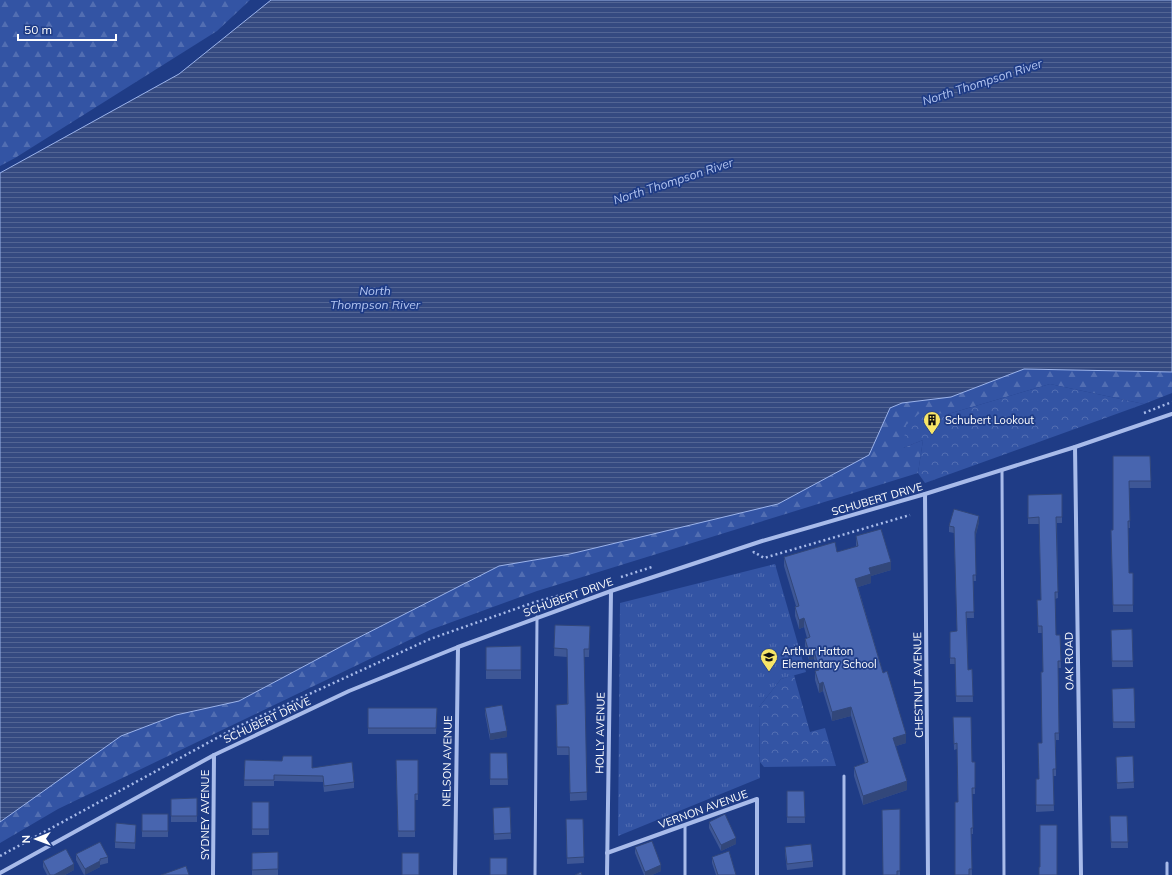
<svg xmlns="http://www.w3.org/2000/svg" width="1172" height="875" font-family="Mulish,sans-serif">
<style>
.grass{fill:url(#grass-tufts)}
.forest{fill:url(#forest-firs)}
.park{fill:url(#park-crowns)}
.water{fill:url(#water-rules);stroke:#9cb4ec}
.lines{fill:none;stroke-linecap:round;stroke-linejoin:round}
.path{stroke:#a8bbea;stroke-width:2.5;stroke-dasharray:2 3;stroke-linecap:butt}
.service{stroke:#a8bbea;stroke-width:3}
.minor{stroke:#a8bbea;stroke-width:4}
.wall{fill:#3e5796}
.shaded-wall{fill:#32477a}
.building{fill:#4865af;stroke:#32477a}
.labels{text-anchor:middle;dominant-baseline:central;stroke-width:3.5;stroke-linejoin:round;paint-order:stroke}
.poi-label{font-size:11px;fill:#fff;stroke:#1f3c86;text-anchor:start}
.street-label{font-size:11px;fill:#fff;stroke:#1f3c86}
.water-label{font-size:12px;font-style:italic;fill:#b4c6f2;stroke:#1f3c86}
</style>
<defs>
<pattern id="grass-tufts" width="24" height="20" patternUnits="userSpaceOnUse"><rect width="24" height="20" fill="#3354a4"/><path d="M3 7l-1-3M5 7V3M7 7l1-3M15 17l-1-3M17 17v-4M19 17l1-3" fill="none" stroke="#526eb2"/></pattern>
<pattern id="forest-firs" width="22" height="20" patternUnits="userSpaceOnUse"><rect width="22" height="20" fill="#3354a4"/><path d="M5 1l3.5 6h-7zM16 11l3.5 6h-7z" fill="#526eb2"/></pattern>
<pattern id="park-crowns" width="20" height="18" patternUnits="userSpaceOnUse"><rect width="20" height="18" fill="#3354a4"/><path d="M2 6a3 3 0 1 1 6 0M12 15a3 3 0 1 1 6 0" fill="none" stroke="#526eb2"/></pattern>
<pattern id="water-rules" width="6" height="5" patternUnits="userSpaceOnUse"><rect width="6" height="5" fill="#354a81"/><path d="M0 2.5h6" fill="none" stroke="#536594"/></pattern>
</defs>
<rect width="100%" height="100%" fill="#1f3c86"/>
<!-- grass -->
<path class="grass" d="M775 564 806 672 781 679 759 707 760 778 618 836 620 603Z"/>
<!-- forest -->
<g class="forest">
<path d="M0 0H250L217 31 15 158 0 166Z"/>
<path d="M1024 369 1172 372V393L1144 404 1050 384 948 414 903 448 923 440 918 473 537 591 430 630 58 809 0 843V822L121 736 176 715 239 701 342 646 499 566 570 554 631 539 869 455 890 408 902 403 951 397Z"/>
</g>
<!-- park -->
<g class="park">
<path d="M1050 384 1144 404 925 483 918 473 923 440 903 448 906 425 921 412 948 414Z"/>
<path d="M794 675 810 732 825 728 836 766 764 767 760 762 759 707 781 679Z"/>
</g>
<!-- water -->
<path class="water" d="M271 0H1172V372L1024 369 951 397 902 403 890 408 869 455 778 504 570 554 499 566 342 646 239 701 176 715 121 736 0 822V173L179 74Z"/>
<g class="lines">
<!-- path -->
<g class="path">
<path d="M1144 413 1172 402"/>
<path d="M753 553 754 552 764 558 910 515"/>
<path d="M621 577 652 567"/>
<path d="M0 856 237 727 430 639 535 602 609 582"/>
</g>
<!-- service -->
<g class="service">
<path d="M1002 470 1004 875"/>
<path d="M844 776V875"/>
<path d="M535 875 537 617"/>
<path d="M685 875V825"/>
<path d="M1167 875V863"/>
</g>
<!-- minor -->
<g class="minor">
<path d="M1075 447 1081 875"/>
<path d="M925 494 928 875"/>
<path d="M607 853 757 799V875"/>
<path d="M0 873 214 755 349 691 458 647 611 591 762 541 925 494 1075 447 1172 414"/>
<path d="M213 875 214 755"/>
<path d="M455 875 458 647"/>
<path d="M607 875 611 591"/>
</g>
</g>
<!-- wall -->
<g class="wall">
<path d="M1113 456H1150L1151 488H1129L1130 528H1128L1129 573H1133V612H1113L1111 530H1113Z"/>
<path d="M1062 494V523H1057L1058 598 1055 599 1056 635H1060L1061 668H1058L1059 740H1056V776H1053L1054 811 1036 812V779H1039L1042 743 1043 672 1042 633H1038L1037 600H1041L1039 524H1028V495Z"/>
<path d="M979 522 975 538 976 581H973L974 618H967L968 670 972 669 973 702H956L955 664H950V632L957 631 954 533 949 532V526Z"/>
<path d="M856 536 891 570 871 576V583L858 587 883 673 906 743 896 746 907 790 863 805 854 776V767L865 763 851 716 832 721 823 691 819 693 815 680V671H817L814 659 809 660 805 648V639L807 638 804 627 799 629 795 616V607L796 606 784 566V557L837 552 856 547Z"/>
<path d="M555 625 590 626 589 657H584L587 800 570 801 569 755H557L556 705 567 704V657L554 656Z"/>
<path d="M1132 629 1133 667H1112L1111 630Z"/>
<path d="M521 646V679H486V647Z"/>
<path d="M1134 688 1135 728H1113L1112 689Z"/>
<path d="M368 708H437L436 734H368Z"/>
<path d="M485 708 507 737 490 740 485 714Z"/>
<path d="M953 717 972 762 975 788V794H972L973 828V834H971L972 875H955L958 802 957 749 954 750Z"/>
<path d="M490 753H507L508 785H490Z"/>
<path d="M1133 756 1134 788 1117 789 1116 757Z"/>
<path d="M245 760 312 768 354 782V788L324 792 323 782 274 781V786H244Z"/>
<path d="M396 760H418V800H415V837H398Z"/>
<path d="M787 791H804L805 823H787Z"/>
<path d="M197 798V822H171V799Z"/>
<rect x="252" y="802" width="17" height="33"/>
<path d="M510 807 511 839 494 840 493 808Z"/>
<path d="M900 809V875H883Z"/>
<rect x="142" y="814" width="26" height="23"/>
<path d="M1110 816H1127L1128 848H1111Z"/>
<path d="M566 819H583L584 863 567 864Z"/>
<path d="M709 822 736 844 721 851 709 828Z"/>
<path d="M136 830 135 849 115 848V842Z"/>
<path d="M635 847 661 871 652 875H644L635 853Z"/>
<path d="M785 847 813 861V867L787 870 785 853Z"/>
<path d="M278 852V875H252V853Z"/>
<path d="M76 854 108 857V863L100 865V867L84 875 76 860Z"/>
<path d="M712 857 736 875H716L712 863Z"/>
<path d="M43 861 74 870 65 875H47L43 867Z"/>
</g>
<!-- shaded-wall -->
<g class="shaded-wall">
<path d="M979 516V522L975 538V532Z"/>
<path d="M891 562V570L871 576V583L855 588V579L869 568Z"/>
<path d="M804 618V627L799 629V620Z"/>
<path d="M814 650V659L809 660V652Z"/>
<path d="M823 682V691L819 693V684Z"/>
<path d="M851 707V716L832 721V712Z"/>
<path d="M507 731V737L490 740V734Z"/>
<path d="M906 734V743L893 747V738Z"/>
<path d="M907 781V790L863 805V796Z"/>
<path d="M736 838V844L721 851V845Z"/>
<path d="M100 861V867L85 875V869Z"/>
<path d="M74 864V870L65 875H54Z"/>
<path d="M661 865V871L652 875H645V872Z"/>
</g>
<!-- building -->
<g class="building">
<path d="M1113 456H1150L1151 481H1129L1130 521H1128L1129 573H1133V605H1113L1111 530H1113Z"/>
<path d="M1062 494V517H1056L1058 592H1055L1056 635H1060L1061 661H1058L1059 733H1055L1056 769H1053L1054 805H1036V779H1039L1038 743H1042L1041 672H1043L1042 626H1038L1037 600H1041L1039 517 1028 518V495Z"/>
<path d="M954 509 979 516 975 532 976 575H973L974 612H966L968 670 972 669 973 696H956L955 658H950V632L957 631 954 527 949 526Z"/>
<path d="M881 529 891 562 869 568 871 574 855 579 883 673 887 671 906 734 893 738 907 781 863 796 854 767 868 762 851 707 832 712 823 682 819 684 815 671 819 670 814 650 809 652 805 639 810 637 804 618 799 620 795 607 799 606 784 557 835 542 837 552 858 546 856 536Z"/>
<path d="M555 625 590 626 589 649H584L587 792 570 793 569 747H557L556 705 568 704 567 649 554 648Z"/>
<path d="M1132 629 1133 661H1112L1111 630Z"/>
<path d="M521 646V670H486V647Z"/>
<path d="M1134 688 1135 722H1113L1112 689Z"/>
<path d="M502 705 507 731 490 734 485 708Z"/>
<path d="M368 708H437L436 728H368Z"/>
<path d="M953 717H971L972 762H975V788H972L973 828H971L972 869H969V875H955V802H958L957 743 954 744Z"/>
<path d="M490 753H507L508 779H490Z"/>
<path d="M283 756H312V768L352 762 354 782 324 786 323 776 274 775V780H244L245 760 282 761Z"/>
<path d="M1133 756 1134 782 1117 783 1116 757Z"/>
<path d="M396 760H418V794H415V831H398Z"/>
<path d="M787 791H804L805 817H787Z"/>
<path d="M197 798V816H171V799Z"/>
<rect x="252" y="802" width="17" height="27"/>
<path d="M510 807 511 833 494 834 493 808Z"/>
<path d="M900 809V871H897V875H883L882 810Z"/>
<rect x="142" y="814" width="26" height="17"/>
<path d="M725 814 736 838 721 845 709 822Z"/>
<path d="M1110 816H1127L1128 842H1111Z"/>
<path d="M566 819H583L584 857 567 858Z"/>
<path d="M116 823 136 825 135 843 115 842Z"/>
<path d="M1040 825H1057V875H1039V867H1040Z"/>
<path d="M652 841 661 865 645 872 635 847Z"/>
<path d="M100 842 108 857 100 859V861L85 869 76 854Z"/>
<path d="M811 844 813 861 787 864 785 847Z"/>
<path d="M66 849 74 864 54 875H50L43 861Z"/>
<path d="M729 851 736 875H718L712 857Z"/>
<path d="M278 852V869L252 870V853Z"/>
<rect x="402" y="853" width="17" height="22"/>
<rect x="490" y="858" width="17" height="17"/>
<path d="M186 866 189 875H161Z"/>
<path d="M581 872 582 875H575Z"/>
</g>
<!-- icons -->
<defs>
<symbol id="building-pin" viewBox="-11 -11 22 30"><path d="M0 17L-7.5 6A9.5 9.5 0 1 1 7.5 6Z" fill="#f8e668" stroke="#1f3c86"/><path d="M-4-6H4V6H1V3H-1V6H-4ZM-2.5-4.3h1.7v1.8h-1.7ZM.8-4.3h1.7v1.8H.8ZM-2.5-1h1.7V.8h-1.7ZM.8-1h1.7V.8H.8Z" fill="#111"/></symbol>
<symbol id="school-pin" viewBox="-11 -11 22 30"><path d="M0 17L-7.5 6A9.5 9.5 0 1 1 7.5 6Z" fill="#f8e668" stroke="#1f3c86"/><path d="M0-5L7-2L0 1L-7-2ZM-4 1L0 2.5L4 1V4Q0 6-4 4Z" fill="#111"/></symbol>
</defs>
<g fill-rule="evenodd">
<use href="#building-pin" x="922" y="410" width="20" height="27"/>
<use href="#school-pin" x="759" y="647" width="20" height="27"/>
</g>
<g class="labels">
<!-- poi labels -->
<g class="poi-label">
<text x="945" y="420">Schubert Lookout</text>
<text x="782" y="651">Arthur Hatton<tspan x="782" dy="13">Elementary School</tspan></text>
</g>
<!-- street labels -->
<g class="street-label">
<text transform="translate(877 499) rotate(-16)">SCHUBERT DRIVE</text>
<text transform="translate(568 597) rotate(-20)">SCHUBERT DRIVE</text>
<text transform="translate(1069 661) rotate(-91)">OAK ROAD</text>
<text transform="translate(918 685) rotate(-91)">CHESTNUT AVENUE</text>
<text transform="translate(267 720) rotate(-25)">SCHUBERT DRIVE</text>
<text transform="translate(600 733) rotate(-89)">HOLLY AVENUE</text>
<text transform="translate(447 761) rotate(-89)">NELSON AVENUE</text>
<text transform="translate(703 809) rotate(-20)">VERNON AVENUE</text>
<text transform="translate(205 815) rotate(-90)">SYDNEY AVENUE</text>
</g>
<!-- water labels -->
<g class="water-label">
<text transform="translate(982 82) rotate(-18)">North Thompson River</text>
<text transform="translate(673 181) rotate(-18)">North Thompson River</text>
<text x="375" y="290">North<tspan x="375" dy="14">Thompson River</tspan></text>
</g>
</g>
<!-- north arrow -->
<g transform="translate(36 839) rotate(269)" stroke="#1f3c86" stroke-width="3" paint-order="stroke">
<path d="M0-3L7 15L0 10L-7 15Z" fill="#ffffff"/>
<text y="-6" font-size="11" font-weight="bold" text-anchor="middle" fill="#ffffff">N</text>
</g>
<!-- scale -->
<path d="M18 34v6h98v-6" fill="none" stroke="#ffffff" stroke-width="2"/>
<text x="24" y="34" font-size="12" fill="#ffffff" stroke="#1f3c86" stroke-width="3" paint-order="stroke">50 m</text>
</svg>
